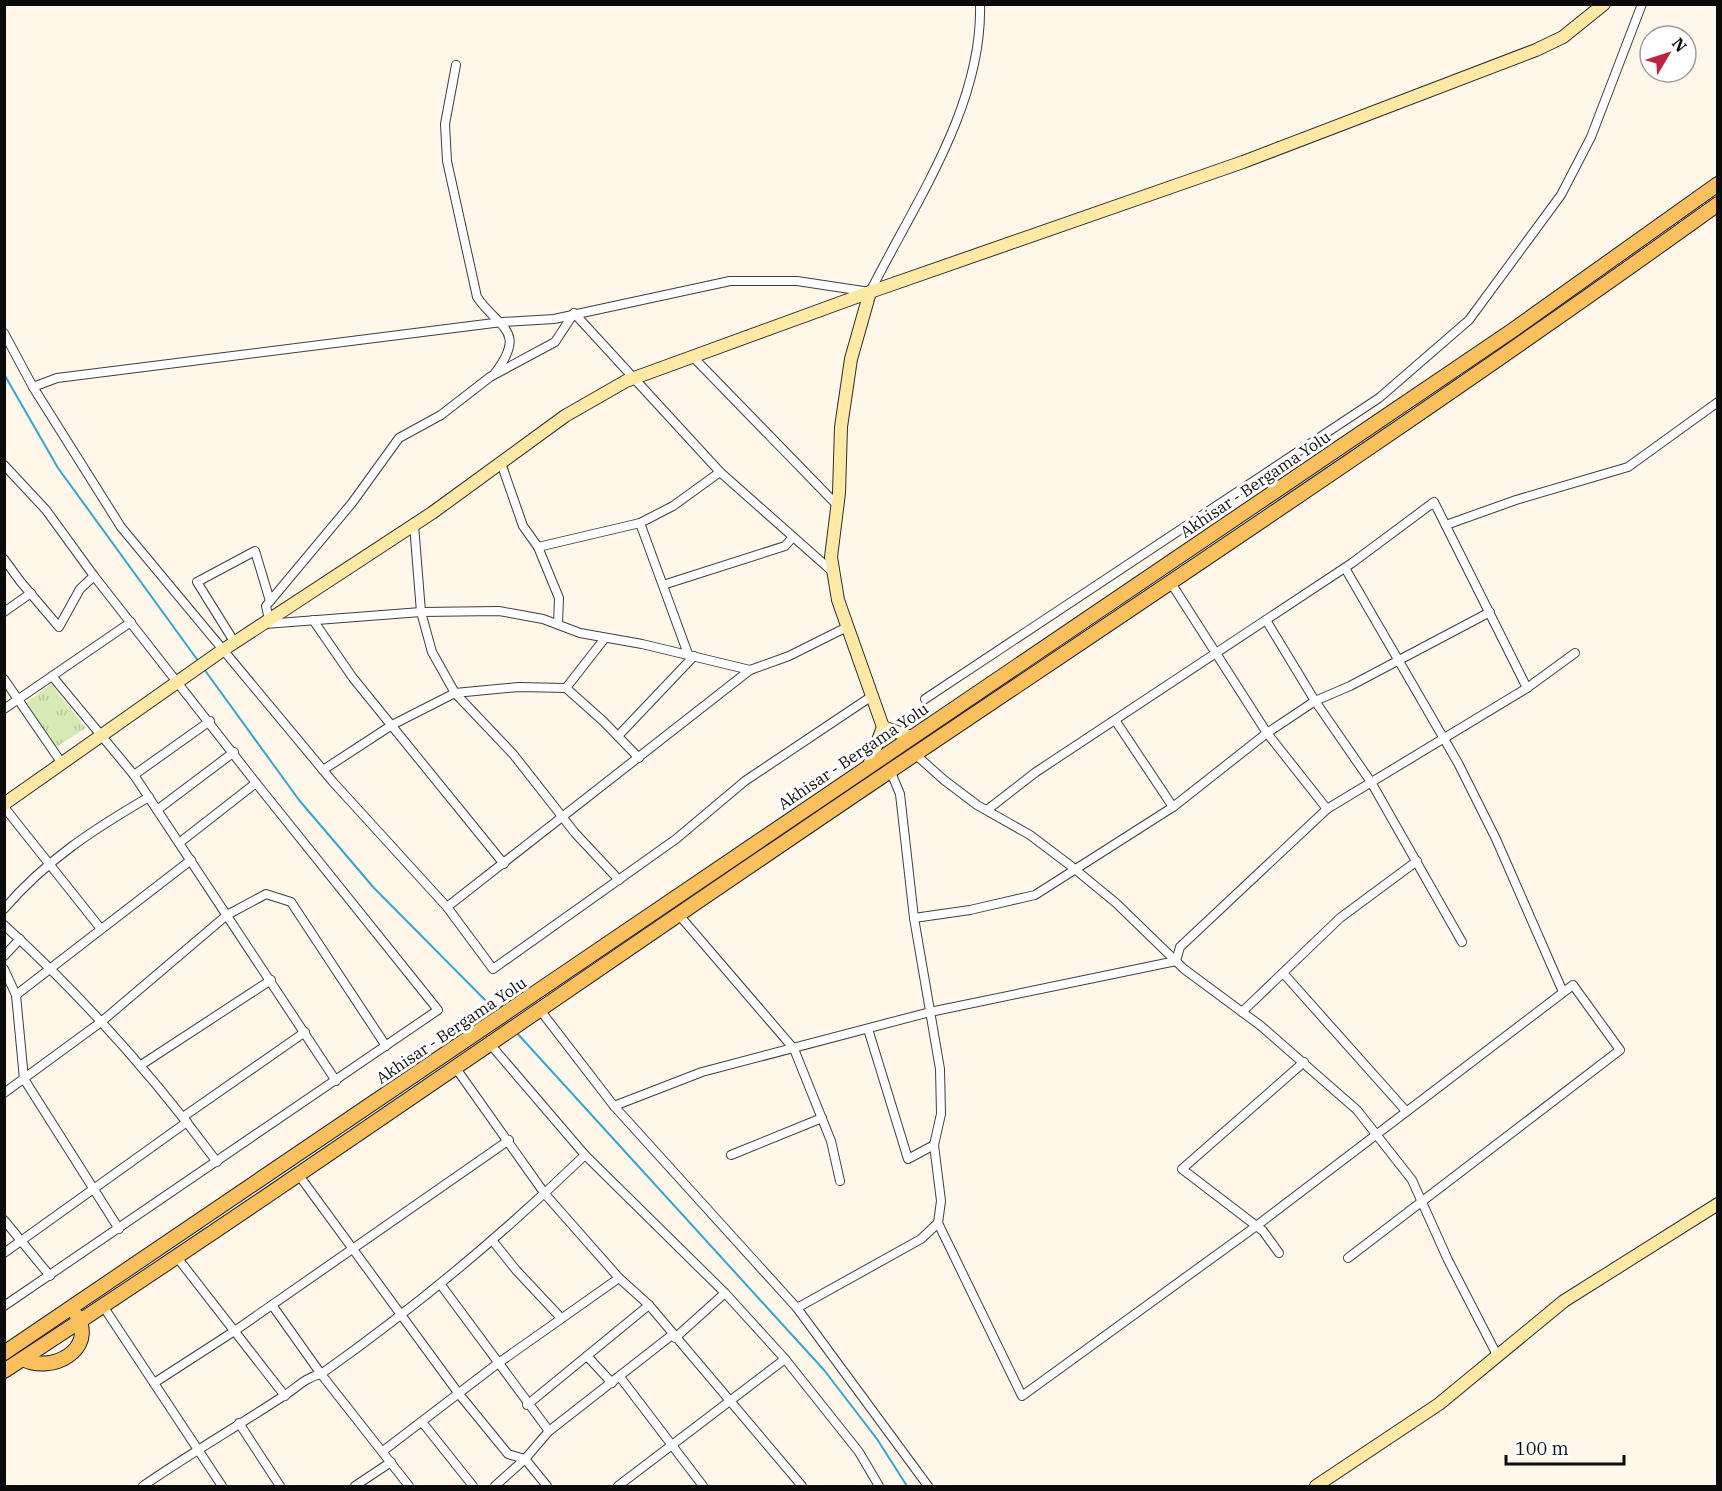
<svg xmlns="http://www.w3.org/2000/svg" width="1722" height="1491" font-family="'IBM Plex Serif',serif">
<style>
.park{fill:url(#park-tufts)}
.lines{fill:none;stroke-linecap:round;stroke-linejoin:round}
.stream{stroke:#34a6cf;stroke-width:2}
.street-casing{stroke:#3e3e3e;stroke-width:10}
.secondary-casing{stroke:#2d2d2d;stroke-width:14}
.primary-casing{stroke:#1c1c1c;stroke-width:16}
.street{stroke:#fff;stroke-width:8}
.secondary{stroke:#ffe9a5;stroke-width:12}
.primary{stroke:#fbc05e;stroke-width:14}
.labels{text-anchor:middle;dominant-baseline:central;stroke-width:6;stroke-linejoin:round;paint-order:stroke}
.street-label{font-size:16px;fill:#0b0b0b;stroke:#fff}
</style>
<defs>
<pattern id="park-tufts" width="24" height="20" patternUnits="userSpaceOnUse" patternTransform="scale(1.5)"><rect width="24" height="20" fill="#d7e9b4"/><path d="M3 7l-1-3M5 7V3M7 7l1-3M15 17l-1-3M17 17v-4M19 17l1-3" fill="none" stroke="#b7c699"/></pattern>
</defs>
<rect width="100%" height="100%" fill="#fff8ea"/>
<!-- park -->
<path class="park" d="M51 684 86 728 56 747 26 703Z"/>
<g class="lines">
<!-- stream -->
<g class="stream">
<path d="M4 374 58 468 199 662"/>
<path d="M204 669 299 800 374 888 498 1013"/>
<path d="M516 1032 824 1370 877 1439 907 1486"/>
</g>
<defs>
<g id="street">
<path d="M456 65 445 124 447 161 477 297C498 328 528 330 495 373"/>
<path d="M4 333 33 387 121 527 333 782 447 907 493 969 676 839 745 781 872 696"/>
<path d="M693 357 837 505"/>
<path d="M33 387 57 378 502 322 554 319 730 281H797L870 292C914 204 983 106 980 4"/>
<path d="M501 463 523 526 538 547 640 523 673 506 720 472"/>
<path d="M4 465 46 510 94 576 256 783 438 1010 4 1306"/>
<path d="M640 523 688 654"/>
<path d="M414 525 421 612 432 652 455 693 513 754 575 833 619 880"/>
<path d="M1446 525 1516 500 1628 467 1718 402"/>
<path d="M538 547 559 598 558 624"/>
<path d="M4 559 20 581 59 627 80 589 94 576"/>
<path d="M1345 568 1458 763 1496 839 1563 992"/>
<path d="M1171 583 1267 733 1327 809"/>
<path d="M663 585 785 546 793 537"/>
<path d="M4 612 31 593"/>
<path d="M269 620 266 606 352 503 399 438 441 415 490 377 555 342 574 313 720 472 834 573"/>
<path d="M313 620 353 678 504 864"/>
<path d="M1266 620 1315 701 1371 782 1462 942"/>
<path d="M265 624 421 612 499 611 543 619 580 633 642 644 750 670 789 656 847 627"/>
<path d="M235 643 197 582 255 551 270 601"/>
<path d="M52 676 134 775 336 1081"/>
<path d="M4 679 61 762"/>
<path d="M566 688 605 638"/>
<path d="M925 699 1379 398 1469 320 1561 195 1591 137 1642 4"/>
<path d="M4 709 131 622"/>
<path d="M1115 720 1173 807"/>
<path d="M618 736 694 656"/>
<path d="M916 755 944 780 977 805 1030 835 1071 866 1116 903 1184 969 1261 1026 1357 1110 1412 1180 1448 1260 1498 1357"/>
<path d="M323 770 392 725 455 693 519 687 566 688 603 721 639 758"/>
<path d="M134 775 210 721"/>
<path d="M4 807 101 929"/>
<path d="M157 810 234 752"/>
<path d="M987 810 1036 772 1352 563 1434 502 1527 688"/>
<path d="M179 843 256 783"/>
<path d="M447 907 750 670"/>
<path d="M4 909C46 860 94 829 149 797"/>
<path d="M679 915 794 1049 831 1141 840 1181"/>
<path d="M914 918 970 910 1035 895 1173 807 1267 733 1315 701 1350 686 1490 612"/>
<path d="M4 925C83 997 154 1077 217 1162"/>
<path d="M4 956 20 939"/>
<path d="M4 969 16 995 24 1079 119 1229"/>
<path d="M1283 973 1406 1111"/>
<path d="M16 995 191 860"/>
<path d="M540 1010 614 1106 797 1308 928 1486"/>
<path d="M1242 1012 1340 918 1417 861"/>
<path d="M868 1029 908 1159 934 1145"/>
<path d="M490 1044 585 1155 725 1293 785 1359 859 1452 879 1486"/>
<path d="M141 1065 271 980"/>
<path d="M455 1067 545 1194 619 1278 649 1305 802 1486"/>
<path d="M4 1093 101 1022 227 915 266 894 291 902 386 1046"/>
<path d="M614 1106 702 1072 930 1012 1176 961 1180 947 1327 809 1527 688 1575 653"/>
<path d="M183 1117 305 1032"/>
<path d="M731 1155 822 1118"/>
<path d="M298 1174 459 1394 508 1454 525 1459 547 1486"/>
<path d="M4 1220 50 1276"/>
<path d="M938 1223 1022 1396 1255 1227 1573 985 1620 1050 1348 1258"/>
<path d="M492 1240 516 1270 561 1318"/>
<path d="M4 1253 187 1122"/>
<path d="M1279 1253 1263 1231 1182 1169 1304 1062"/>
<path d="M176 1256 285 1396"/>
<path d="M441 1285 549 1431"/>
<path d="M272 1305 321 1374 409 1486"/>
<path d="M103 1306 222 1486"/>
<path d="M797 1308 921 1239 938 1223 941 1201 934 1145 941 1114 940 1069 914 918 900 794 890 770"/>
<path d="M675 1338 725 1293"/>
<path d="M587 1356 612 1383"/>
<path d="M620 1377 703 1486"/>
<path d="M154 1383 236 1330 509 1140"/>
<path d="M527 1405 649 1305"/>
<path d="M422 1422 473 1486"/>
<path d="M239 1423 280 1486"/>
<path d="M383 1451 497 1364 619 1278"/>
<path d="M143 1486C188 1455 236 1427 282 1397 297 1388 304 1378 321 1374 416 1307 501 1236 585 1155"/>
<path d="M355 1486 391 1462"/>
<path d="M495 1486 525 1459 549 1431 672 1335"/>
<path d="M618 1486 785 1359"/>
</g>
<g id="secondary">
<path d="M883 727 911 737"/>
<path d="M869 765 883 727 838 600 831 557 839 493 841 427 851 359 870 292"/>
<path d="M4 804 220 652 432 513 565 416 626 381 870 292 1243 162 1536 50 1563 37 1604 4"/>
<path d="M1316 1486 1439 1404 1564 1301 1718 1204"/>
</g>
<g id="primary">
<path d="M4 1353 1513 330 1718 184"/>
<path d="M23 1359C51 1374 97 1350 77 1316"/>
<path d="M4 1371C301 1177 590 973 884 775 1163 587 1444 401 1718 204"/>
</g>
</defs>
<!-- street casing -->
<use href="#street" class="street-casing"/>
<!-- secondary casing -->
<use href="#secondary" class="secondary-casing"/>
<!-- primary casing -->
<use href="#primary" class="primary-casing"/>
<!-- street -->
<use href="#street" class="street"/>
<!-- secondary -->
<use href="#secondary" class="secondary"/>
<!-- primary -->
<use href="#primary" class="primary"/>
</g>
<g class="labels">
<!-- street labels -->
<g class="street-label">
<text transform="translate(1255 484) rotate(-34)">Akhisar - Bergama Yolu</text>
<text transform="translate(853 756) rotate(-34)">Akhisar - Bergama Yolu</text>
<text transform="translate(451 1030) rotate(-34)">Akhisar - Bergama Yolu</text>
</g>
</g>
<!-- border -->
<rect width="1722" height="1491" fill="none" stroke="#0b0b0b" stroke-width="12"/>
<!-- north arrow -->
<g transform="translate(1668 54) rotate(51)"><circle r="28" fill="#ffffff" stroke="#9d9d9d" stroke-width="1.5"/>
<path d="M0-4.5L10 22L0 15L-10 22Z" fill="#bd223e"/>
<text y="-9" font-size="16" font-weight="bold" text-anchor="middle" fill="#0b0b0b">N</text>
</g>
<!-- scale -->
<path d="M1506 1455v9h118v-9" fill="none" stroke="#0b0b0b" stroke-width="3"/>
<text x="1515" y="1455" font-size="18" fill="#0b0b0b" stroke="#ffffff" stroke-width="4.5" paint-order="stroke">100 m</text>
</svg>
